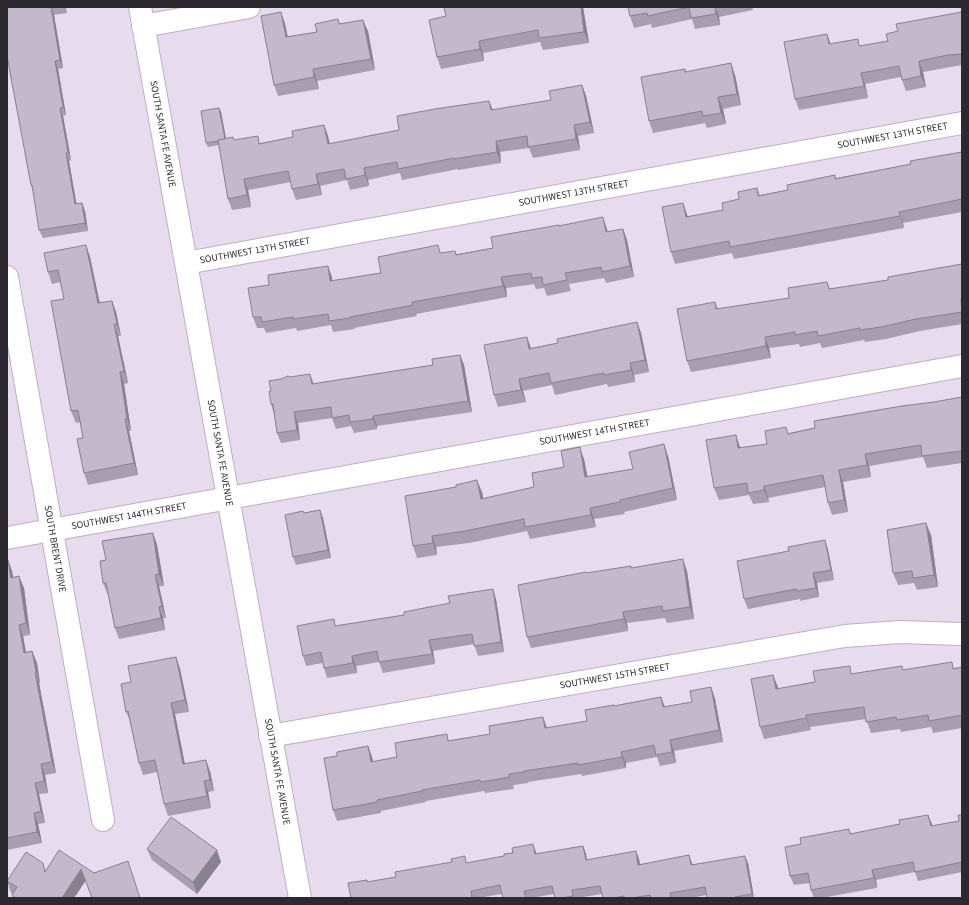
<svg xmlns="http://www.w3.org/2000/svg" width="969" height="905" font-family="'Source Sans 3',sans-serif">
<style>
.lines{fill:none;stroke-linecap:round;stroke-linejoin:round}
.minor-casing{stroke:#bbafc2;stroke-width:24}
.secondary-casing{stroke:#bbafc2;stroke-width:24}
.minor{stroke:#fff;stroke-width:22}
.secondary{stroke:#fff;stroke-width:22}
.wall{fill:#a99eaf}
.shaded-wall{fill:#89818e}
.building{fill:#c4b8cb;stroke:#89818e}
.labels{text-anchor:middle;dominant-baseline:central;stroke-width:4;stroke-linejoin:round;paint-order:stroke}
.street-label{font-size:10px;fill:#2e2931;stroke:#f4e8fc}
</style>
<rect width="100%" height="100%" fill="#e7dbee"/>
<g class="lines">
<defs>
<g id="minor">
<path d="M143 26 249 7"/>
<path id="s1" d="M186 263 962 123"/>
<path id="s2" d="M7 277 103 820"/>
<path id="s3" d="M7 538 962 366"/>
<path id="s4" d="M270 736 845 636 900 632 962 634"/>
</g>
<g id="secondary">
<path id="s5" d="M140 7 300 898"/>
</g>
</defs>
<!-- minor casing -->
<use href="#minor" class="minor-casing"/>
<!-- secondary casing -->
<use href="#secondary" class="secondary-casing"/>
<!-- minor -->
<use href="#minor" class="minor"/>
<!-- secondary -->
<use href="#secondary" class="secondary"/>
</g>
<!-- wall -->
<g class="wall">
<path d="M7 7H66L67 13 54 15 63 68 58 69 66 115 63 116 71 160 69 161 76 204 82 203 85 211 88 231 43 238 39 230 33 192 31 185Z"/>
<path d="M444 7H583L589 43 543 50 540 42 483 53 484 61 441 69 437 57 446 16Z"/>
<path d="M628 7H752L753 10 719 17 720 25 695 29 692 19 652 28 651 24 634 28 630 16Z"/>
<path d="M281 12 285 24 288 37 317 32 338 19 340 24 368 31 375 70 317 81 319 89 278 96 274 85Z"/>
<path d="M962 12V65L923 72 926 87 906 91 901 77 865 84 868 98 799 110 795 99 827 34 830 44 860 46 888 41 898 31Z"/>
<path d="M685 69 686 72 735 75 741 105 723 109 726 124 707 128 705 123 653 133 649 121Z"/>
<path d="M582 85 586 96 594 133 578 136 580 150 533 158 529 148 500 152 501 163 458 170V169L402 180 400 173 368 180 369 186 350 190 347 180 320 186 322 195 296 200 292 189 291 182 248 190 251 207 232 210 228 199 219 145 208 147 206 143 219 108 221 112 226 139 261 143 293 137 324 125 328 136 330 144 399 130 489 101 493 110 551 100Z"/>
<path d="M962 152V212L903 223 904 228 734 259 732 253 675 264 671 252 683 203 688 217 723 210 757 188 760 195 788 190 835 175 836 178 911 164Z"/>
<path d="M560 226 607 229 608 232 623 229 627 240 634 277 606 283 604 278 569 284 571 291 547 296 544 288 536 289 534 284 506 288 507 297 416 314 417 316 354 328 355 329 333 332 331 325 297 331 296 328 266 333 264 328H257L253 317 269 285 332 277V281L381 273 441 253 457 254 493 248Z"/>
<path d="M86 245 90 257 100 303 112 301 116 312 121 336H118L128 383 124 384 131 431H129L138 475 88 485 84 473 83 438 80 422 76 423 71 411 64 299 60 282 52 284 48 272Z"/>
<path d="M962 264V324L920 331 886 339 865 342 864 340 822 348 820 343 800 347 799 344 769 348 771 358 691 372 687 361 715 302 718 309 789 298 827 282 830 289 888 280Z"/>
<path d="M637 322 641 333 649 372 634 375 635 382 608 387 607 384 555 395 552 385 523 391 526 402 498 407 494 395 531 348 558 343Z"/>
<path d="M460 355 464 365 472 412 377 426V429L354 433 351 426 336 429 332 418 298 423 300 440 281 443 277 433 274 414 271 404V391L281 379 290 377 314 384 433 365Z"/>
<path d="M962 397V463L927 468 923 457 869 466 871 477 843 482 848 512 832 515 828 503 825 487 768 498 769 502 753 504 749 495 719 500 714 488 740 448 767 444 789 433 934 402Z"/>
<path d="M668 456 677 500 624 512 625 514 594 519 596 527 530 539 527 531 469 543 436 547 437 555 417 558 413 546 456 487 482 492 483 499 534 487 564 467 584 459 587 477 633 469Z"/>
<path d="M320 510 323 518 331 558 296 565 293 557 304 513Z"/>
<path d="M153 533 157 545 164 586H159L166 618H163L165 630 119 639 115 628 108 595 103 583 106 560Z"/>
<path d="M931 535 938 587 917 590 914 583 898 585 893 573Z"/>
<path d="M825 540 828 550 834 580 817 583 819 597 800 601V599L748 609 744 599 789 551Z"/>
<path d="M7 560H8L12 571 13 577 24 588 30 635 23 636 26 652 32 651 37 663 40 683H39L56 773 45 775 48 793 39 794 45 823 38 824 42 843 7 850Z"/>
<path d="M632 568 687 571 694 619 667 623 665 618 627 623 628 631 531 648 527 637 586 573Z"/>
<path d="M496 599 504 652 478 656 474 644 433 651 435 664 383 673 379 662 356 666 357 673 327 678 324 668 323 663 306 666 303 656 337 626 404 615Z"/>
<path d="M176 657 180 669 189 712 175 714 185 764 210 771 214 791 208 792 211 808 168 816 164 804 157 772 143 775 139 763 131 723 126 712 131 682Z"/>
<path d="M962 667V728L933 733 931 727 901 732 900 729 871 733 866 719 810 727 811 730 764 739 760 727 773 675 778 689 853 674 904 670 954 668Z"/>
<path d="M711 687 715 699 723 742 674 751 676 763 660 766 657 757 626 763V768L582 776 581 774 528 782V783L513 785 514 789 485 793 484 791 426 801V802L381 811V813L337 821 333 810 337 756 368 746 372 757 373 762 397 757 450 740 547 728 587 721 614 706 661 697 665 707 692 702Z"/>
<path d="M928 815 932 826 959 821 962 815V872L918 881 915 872 876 880 877 888 821 898H814L811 890 810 883 794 885 790 876 801 844 849 829 851 834 900 824Z"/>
<path d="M533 844 536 854 583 846 586 854 587 860 636 851 639 859 640 864 692 863V865L748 863 754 898H707L706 895 692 898H603L602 894 577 898H555L554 894 531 898H503L502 894 478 898H351L367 880 368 882 504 856Z"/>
<path d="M147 849 221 862 197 894 152 860Z"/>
<path d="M46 870 86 880 74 898H13L12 895 13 894 11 893 7 881Z"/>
</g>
<!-- shaded-wall -->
<g class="shaded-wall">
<path d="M51 7 54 15 63 68 60 60Z"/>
<path d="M581 7H583L589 43 584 32Z"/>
<path d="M715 7 719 17 720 25 716 14Z"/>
<path d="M281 12 285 24 290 49 286 37Z"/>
<path d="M363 20 368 31 375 70 371 59Z"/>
<path d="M827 34 831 45 829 44Z"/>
<path d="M479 41 483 53 484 61 480 49Z"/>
<path d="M55 61 58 69 66 115 63 107Z"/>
<path d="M919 61 923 72 926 87 921 76Z"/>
<path d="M731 63 735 75 741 105 737 94Z"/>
<path d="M313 69 317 81 319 89 314 77Z"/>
<path d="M861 73 865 84 868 98 864 86Z"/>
<path d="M582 85 586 96 594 133 590 122Z"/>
<path d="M718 97 723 109 726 124 721 113Z"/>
<path d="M489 101 493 112 491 110Z"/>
<path d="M60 108 63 116 71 160 68 152Z"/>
<path d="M219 108 221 112 227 144 225 140Z"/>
<path d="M324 125 328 136 332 155 328 144Z"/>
<path d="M574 125 578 136 580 150 576 139Z"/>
<path d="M496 141 500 152 501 163 497 152Z"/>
<path d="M66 153 69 161 78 212 75 204Z"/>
<path d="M364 168 368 180 369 186 365 175Z"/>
<path d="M316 174 320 186 322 195 318 184Z"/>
<path d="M244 179 248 190 251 207 247 195Z"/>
<path d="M82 203 85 211 88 231 85 223Z"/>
<path d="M683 203 687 215 690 229 686 217Z"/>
<path d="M899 212 903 223 904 228 900 216Z"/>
<path d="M603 217 607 229 610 243 606 232Z"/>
<path d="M623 229 627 240 634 277 630 266Z"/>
<path d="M86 245 90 257 102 315 98 303Z"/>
<path d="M328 266 332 277 334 292 330 281Z"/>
<path d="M501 277 506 288 507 297 503 286Z"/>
<path d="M112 301 116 312 121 336 117 324Z"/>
<path d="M637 322 641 333 649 372 645 360Z"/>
<path d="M114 324 118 336 128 383 124 371Z"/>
<path d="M527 337 531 348 529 349Z"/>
<path d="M765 337 769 348 771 358 766 346Z"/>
<path d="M460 355 464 365 472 412 468 401Z"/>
<path d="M630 363 634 375 635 382 631 370Z"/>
<path d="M120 372 124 384 131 431 127 419Z"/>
<path d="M310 374 314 385 312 384Z"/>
<path d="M519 379 523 391 526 402 521 390Z"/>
<path d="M294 412 298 423 300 440 297 430Z"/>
<path d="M373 416 377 426V429L373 419Z"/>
<path d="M125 419 129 431 138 475 134 463Z"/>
<path d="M736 435 740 447 742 460 738 448Z"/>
<path d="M664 444 668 456 677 500 673 488Z"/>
<path d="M580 447 584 459 590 489 585 477Z"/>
<path d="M865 454 869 466 871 477 867 465Z"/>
<path d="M839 470 843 482 848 512 844 500Z"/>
<path d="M477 480 482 492 486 511 481 499Z"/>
<path d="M764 486 768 498 769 502 764 490Z"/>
<path d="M590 508 594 519 596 527 591 515Z"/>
<path d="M320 510 323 518 331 558 328 550Z"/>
<path d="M926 523 931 535 938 587 934 575Z"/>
<path d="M153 533 157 545 164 586 159 574Z"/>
<path d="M432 536 436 547 437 555 433 543Z"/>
<path d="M825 540 828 550 834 580 831 570Z"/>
<path d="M683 559 687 571 694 619 690 607Z"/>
<path d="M8 560 12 571 15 590 11 578Z"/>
<path d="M813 573 817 583 819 597 816 588Z"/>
<path d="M155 575 159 586 166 618 162 606Z"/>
<path d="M19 576 24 588 30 635 26 623Z"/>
<path d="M493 589 496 599 504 652 501 642Z"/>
<path d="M159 607 163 618 165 630 161 618Z"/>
<path d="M623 612 627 623 628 631 624 619Z"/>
<path d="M19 625 23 636 28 665 24 653Z"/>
<path d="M429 640 433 651 435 664 432 654Z"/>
<path d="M32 651 37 663 40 683 36 671Z"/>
<path d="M352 656 356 666 357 673 353 663Z"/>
<path d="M176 657 180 669 189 712 185 700Z"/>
<path d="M35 672 39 683 56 773 52 762Z"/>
<path d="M773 675 778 687 780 701 776 689Z"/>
<path d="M711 687 715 699 723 742 719 730Z"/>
<path d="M661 697 665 708 663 707Z"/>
<path d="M171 703 175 714 187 776 183 764Z"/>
<path d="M806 715 811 730 806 718Z"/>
<path d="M543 717 547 728H545Z"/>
<path d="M670 740 674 751 676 763 672 752Z"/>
<path d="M368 746 372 757 375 773 371 762Z"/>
<path d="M621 752 626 763V768L622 757Z"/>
<path d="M206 760 210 771 214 791 210 780Z"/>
<path d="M41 764 45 775 48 793 44 781Z"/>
<path d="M204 781 208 792 211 808 207 796Z"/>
<path d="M35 783 39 794 45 823 41 811Z"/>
<path d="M34 813 38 824 42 843 37 832Z"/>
<path d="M928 815 932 824 934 836 931 826Z"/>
<path d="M533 844 536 852 537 862 535 854Z"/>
<path d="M583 846 586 854 588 868 586 860Z"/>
<path d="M217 850 221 862 197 894 193 882Z"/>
<path d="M636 851 639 859 641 872 638 865Z"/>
<path d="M689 855 692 863 694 873 691 865Z"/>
<path d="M745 856 748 863 754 898 752 894Z"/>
<path d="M81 869 86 880 74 898H62Z"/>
<path d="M872 870 876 880 877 888 874 878Z"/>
</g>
<!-- building -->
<g class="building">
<path d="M7 7H51L60 60 55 61 63 107 60 108 68 152 66 153 75 204 82 203 85 223 39 230 32 185H31L7 56Z"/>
<path d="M444 7H581L584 32 539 38 538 30 479 41 480 49 437 57 429 20 446 16Z"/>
<path d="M628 7H715L716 14 691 18 689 7 648 16 647 13 630 16Z"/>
<path d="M281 12 286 37 317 32 315 24 338 19 339 24 363 20 371 59 313 69 314 77 274 85 261 16Z"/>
<path d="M962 12V58L961 54 948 55 919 61 921 76 902 80 899 66 861 73 864 86 795 99 784 42 827 34 829 44 858 39 859 46 888 41 886 34 898 31 896 24Z"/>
<path d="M731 63 737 94 718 97 721 113 703 116 702 111 649 121 641 77 685 69V72Z"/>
<path d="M582 85 590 122 574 125 576 139 528 147 527 136 496 141 497 152 454 159V158L398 169 397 162 364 168 365 175 346 179 344 169 316 174 318 184 292 189 288 171 244 179 247 195 228 199 218 140 233 137 234 140 258 136 259 144 293 137 292 131 324 125 328 144 399 130 397 116 435 109 489 101 491 110 551 100 549 91Z"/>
<path d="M219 108 225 139 218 140V141L206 143 201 111Z"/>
<path d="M962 152V199L899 212 900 216 730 247 729 241 671 252 662 207 683 203 686 217 723 210 722 203 739 199 738 192 757 188 758 196 788 190 787 185 835 175V179L911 164 910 161Z"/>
<path d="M603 217 606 232 623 229 630 266 602 272 601 267 565 273 567 280 543 285 542 277 532 278 531 273 501 277 503 286 412 302 413 305 350 317V318L329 321 328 314 293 319V317L262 322 261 317H253L248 288 269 285 268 275 328 266 330 281 381 273 378 257 438 245 440 253 455 251 456 255 493 248 491 237 559 225V226Z"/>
<path d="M86 245 98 303 112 301 117 324H114L124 371 120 372 127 419H125L134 463 84 473 77 439 83 438 78 410 71 411 51 301 64 299 58 270 48 272 44 253Z"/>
<path d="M962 264V299H961L962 312 916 319 881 327 860 330V328L818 336 817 331 795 335V332L765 337 766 346 687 361 677 309 715 302 716 309 789 298 788 288 827 282 829 289 888 280V277Z"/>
<path d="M637 322 645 360 630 363 631 370 604 375V373L551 383 549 373 519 379 521 390 494 395 484 345 527 337 529 349 558 343 557 339Z"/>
<path d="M460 355 468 401 373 416V419L350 422 349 415 332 418 331 407 294 412 297 430 277 433 273 404H271L269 391H271L269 381 281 379 288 376 290 377 310 374 312 384 433 365 432 359Z"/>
<path d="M962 397V451L922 456 921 445 865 454 867 465 839 470 844 500 828 503 823 475 764 486V490L748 493 747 483 714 488 706 440 736 435 738 448 767 444 765 431 786 427 788 434 815 428 814 421 902 406 934 402Z"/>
<path d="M664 444 673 488 620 500V502L590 508 591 515 525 527 524 519 465 531 432 536 433 543 413 546 405 496 456 487V485L477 480 481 499 534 487 532 473 564 467 561 451 580 447 585 477 633 469 629 452Z"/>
<path d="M320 510 328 550 293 557 285 515 303 511 304 513Z"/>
<path d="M926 523 934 575 913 578 912 571 893 573 887 530Z"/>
<path d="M153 533 159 574 155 575 162 606 159 607 161 618 115 628 106 583H103L100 561 106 560 102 541Z"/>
<path d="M825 540 831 570 813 573 816 588 797 591 796 589 744 599 737 561 789 551 788 547Z"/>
<path d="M683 559 690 607 663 611 662 606 623 612 624 619 527 637 518 585 586 572V573L631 566V568Z"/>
<path d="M7 560H8L11 578 19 576 26 623 19 625 24 653 32 651 36 671 35 672 52 762 41 764 44 781 35 783 41 811 34 813 37 832 7 838Z"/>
<path d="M493 589 501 642 474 646 472 634 429 640 432 654 379 662 377 651 352 656 353 663 324 668 321 652 303 656 297 626 334 619 335 626 404 615V612L450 603 448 596Z"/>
<path d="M176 657 185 700 171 703 183 764 206 760 210 780 204 781 207 796 164 804 155 760 139 763 128 711 126 712 121 684 131 682 128 666Z"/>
<path d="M952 662 953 669 962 667V715L929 721 928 715 897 720 896 717 866 722 864 707 806 715V718L760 727 751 679 773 675 776 689 815 682 813 671 850 666 851 674 902 666 903 670Z"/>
<path d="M711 687 719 730 670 740 672 752 656 755 654 745 621 752 622 757 578 765V763L524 771V772L509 774 510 777 481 782 480 780 422 790V791L377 800V802L333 810 324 758 337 756V752L368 746 371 762 397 757 395 743 447 734 448 741 490 734 489 726 543 717 545 728 587 721 585 710 614 705V706L661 697 663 707 692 702 690 691Z"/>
<path d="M928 815 931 826 959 821 958 815H962V862L915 872 913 862 872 870 874 878 811 890 808 873 790 876 785 847 801 844 800 838 849 829 850 834 900 824 899 820Z"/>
<path d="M171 817 217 850 193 882 147 849Z"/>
<path d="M533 844 535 854 583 846 586 860 636 851 638 865 689 855 691 865 745 856 752 894 735 897V898H707L705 887 670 893 671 898H651L650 895 632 898H624V896L614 898H603L600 886 572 890 573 896 561 898H555L552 886 524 891 526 898H503L500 885 471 891 472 898H351L348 883 367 880V882L396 877 395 872 452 862 451 859 465 856 466 863 504 856V854L513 853 512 848Z"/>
<path d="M59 850 94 873 128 861 140 898H92L81 869 62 898H16L12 895 17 887 7 881 26 852 43 863 45 872Z"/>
</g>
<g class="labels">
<!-- street labels -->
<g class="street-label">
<text stroke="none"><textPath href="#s5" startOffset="129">SOUTH SANTA FE AVENUE</textPath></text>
<text stroke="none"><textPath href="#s1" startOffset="718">SOUTHWEST 13TH STREET</textPath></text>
<text stroke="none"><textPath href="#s1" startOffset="394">SOUTHWEST 13TH STREET</textPath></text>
<text stroke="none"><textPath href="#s1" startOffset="70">SOUTHWEST 13TH STREET</textPath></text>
<text stroke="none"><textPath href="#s3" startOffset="597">SOUTHWEST 14TH STREET</textPath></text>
<text stroke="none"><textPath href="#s5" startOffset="453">SOUTH SANTA FE AVENUE</textPath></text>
<text stroke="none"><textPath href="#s3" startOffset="124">SOUTHWEST 144TH STREET</textPath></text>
<text stroke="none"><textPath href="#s2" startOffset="276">SOUTH BRENT DRIVE</textPath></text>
<text stroke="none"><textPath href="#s4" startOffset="350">SOUTHWEST 15TH STREET</textPath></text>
<text stroke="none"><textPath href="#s5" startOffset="777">SOUTH SANTA FE AVENUE</textPath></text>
</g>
</g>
<!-- border -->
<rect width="969" height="905" fill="none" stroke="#2e2931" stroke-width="16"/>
</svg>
